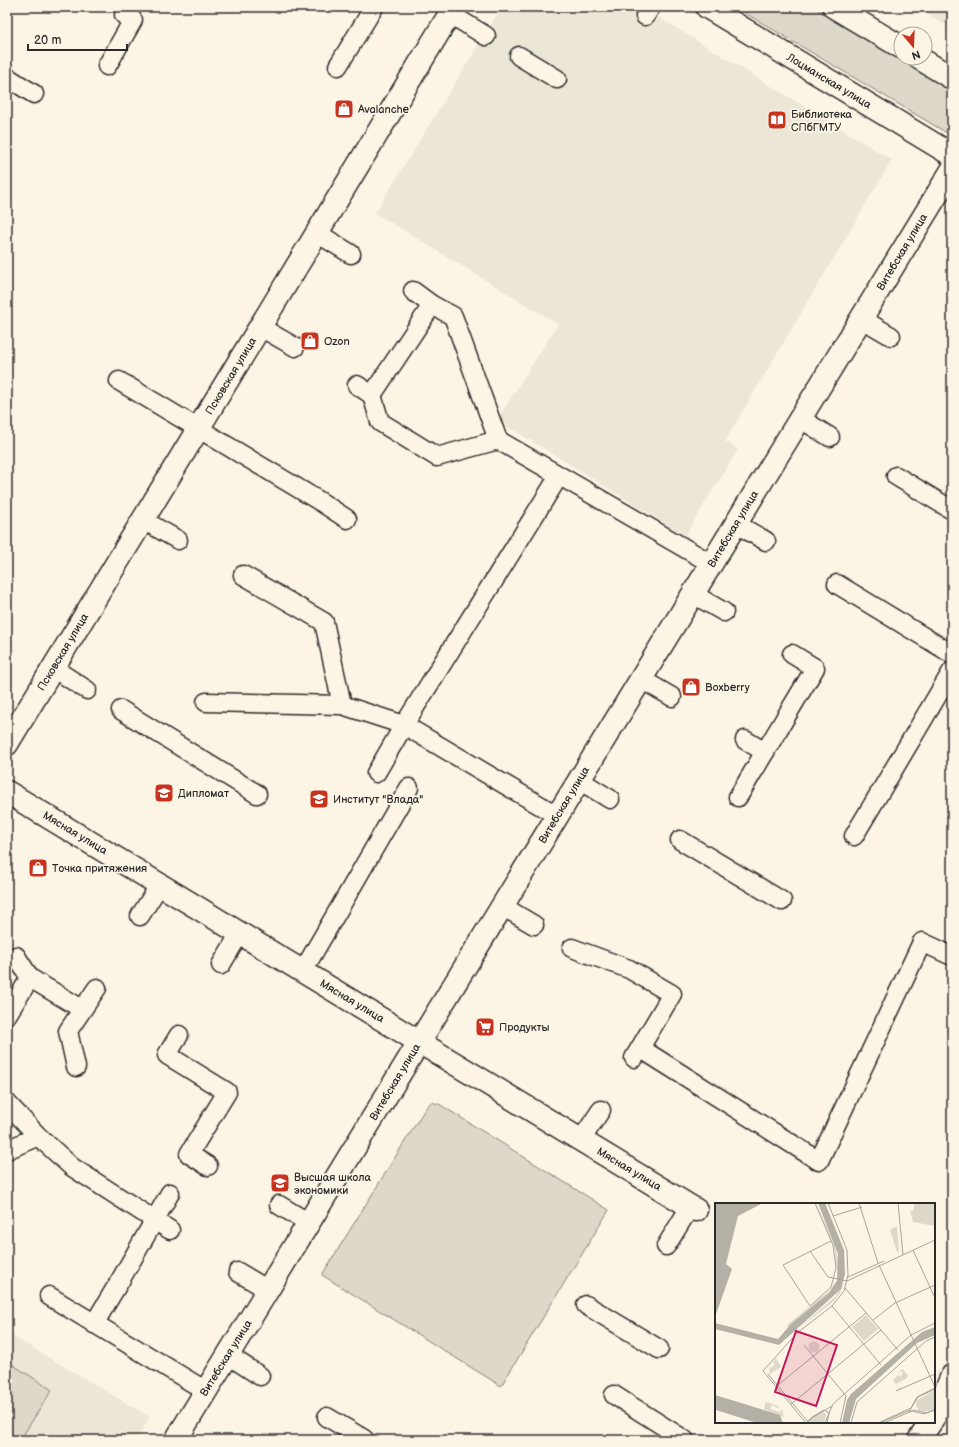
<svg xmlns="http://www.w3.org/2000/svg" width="959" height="1447" font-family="'Balsamiq Sans',sans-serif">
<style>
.built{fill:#ece6d7}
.green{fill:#ded8ca;stroke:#84827a}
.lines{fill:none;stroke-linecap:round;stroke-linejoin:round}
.service-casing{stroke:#2b2b2b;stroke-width:21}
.minor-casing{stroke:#2b2b2b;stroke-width:25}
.secondary-casing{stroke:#2b2b2b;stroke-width:25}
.service{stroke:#fcf5e5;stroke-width:18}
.minor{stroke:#fcf5e5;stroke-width:22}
.secondary{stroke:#fcf5e5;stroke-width:22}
.labels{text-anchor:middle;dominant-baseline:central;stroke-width:3.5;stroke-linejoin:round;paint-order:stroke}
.street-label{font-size:11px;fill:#2b2b2b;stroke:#fcf5e5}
.poi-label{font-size:11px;fill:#2b2b2b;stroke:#fcf5e5;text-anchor:start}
.inset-road{fill:none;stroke:#a8a49b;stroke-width:1}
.view{fill:#c2185b;fill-opacity:0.15;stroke:#c2185b;stroke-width:2}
.inset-edge{fill:none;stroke:#2b2b2b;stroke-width:2}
</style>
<rect width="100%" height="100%" fill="#fcf5e5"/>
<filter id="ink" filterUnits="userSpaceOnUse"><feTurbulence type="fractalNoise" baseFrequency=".025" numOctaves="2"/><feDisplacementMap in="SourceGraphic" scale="8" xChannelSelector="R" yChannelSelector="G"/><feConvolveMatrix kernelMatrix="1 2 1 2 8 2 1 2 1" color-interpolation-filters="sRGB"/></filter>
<g filter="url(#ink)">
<!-- built -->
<g class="built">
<path d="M502 7H642L892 160 725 441 738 449 685 536 561 459 497 420 558 324 375 213Z"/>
<path d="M916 7H952V29Z"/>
<path d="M7 1333 150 1417 136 1440H7Z"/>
</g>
<!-- green -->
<g class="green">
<path d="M735 7H813L952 89V136Z"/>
<path d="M431 1102 439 1104 609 1210 501 1386 322 1275 425 1109Z"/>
<path d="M7 1361 52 1390 20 1440H7Z"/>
</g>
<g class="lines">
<defs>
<g id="service">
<path d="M450 14 486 36"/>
<path d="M645 16 651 7"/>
<path d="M519 56 557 79"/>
<path d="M107 66 133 20 124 15"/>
<path d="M338 66 374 7"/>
<path d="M7 77 34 94"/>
<path d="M317 233 351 254"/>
<path d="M413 291 432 305 453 316 498 440"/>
<path d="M862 319 891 336"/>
<path d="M260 327 295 347"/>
<path d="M119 381 321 502 347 519"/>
<path d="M357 385 372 395 380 422 437 457 498 440 712 564"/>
<path d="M372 395 432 305"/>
<path d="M801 419 830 437"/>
<path d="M896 476 952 510"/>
<path d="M143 520 178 540"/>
<path d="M736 524 766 541"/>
<path d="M243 575 324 622 342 705"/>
<path d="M837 584 952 654"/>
<path d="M693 594 724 612"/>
<path d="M53 668 87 690"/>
<path d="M641 679 672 697"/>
<path d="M206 702 342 705 404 725 558 816"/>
<path d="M121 710 257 794"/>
<path d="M745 740 765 752"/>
<path d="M376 773 404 725 559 476"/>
<path d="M579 780 610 799"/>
<path d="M738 797 815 668 792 654"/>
<path d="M854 836 952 671"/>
<path d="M680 840 782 901"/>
<path d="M502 906 534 925"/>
<path d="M140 916 160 884"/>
<path d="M572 948 629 969 672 994 634 1058"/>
<path d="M16 956 30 978 82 1009"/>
<path d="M221 965 240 933"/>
<path d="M303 971 409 788"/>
<path d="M7 1015 30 978"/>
<path d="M179 1035 167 1055 227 1092 189 1154 208 1166"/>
<path d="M640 1048 819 1161 922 942 952 956"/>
<path d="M76 1067 68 1031 97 988"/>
<path d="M7 1103 38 1136 72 1167 170 1230"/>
<path d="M581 1140 601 1110"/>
<path d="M7 1150 38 1136"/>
<path d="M279 1205 309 1223"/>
<path d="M666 1246 690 1207"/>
<path d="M238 1272 268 1290"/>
<path d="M49 1296 206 1391"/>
<path d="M586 1305 659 1349"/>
<path d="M94 1324 121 1279 170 1193"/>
<path d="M228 1355 260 1376"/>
<path d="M614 1395 685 1440"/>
<path d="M327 1417 364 1439"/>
</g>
<g id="minor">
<path d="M707 7 952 155"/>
<path d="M7 744 454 7"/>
<path d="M7 792 696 1210"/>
<path d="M176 1440 952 170"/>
</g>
<g id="secondary">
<path d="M834 7 901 47"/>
<path d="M919 58 952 78"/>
<path d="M934 1417 952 1376"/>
<path d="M919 1440 931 1422"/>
</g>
</defs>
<!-- service casing -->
<use href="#service" class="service-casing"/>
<!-- minor casing -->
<use href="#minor" class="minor-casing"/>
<!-- secondary casing -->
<use href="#secondary" class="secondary-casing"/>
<!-- service -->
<use href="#service" class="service"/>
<!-- minor -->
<use href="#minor" class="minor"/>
<!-- secondary -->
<use href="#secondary" class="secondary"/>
</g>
</g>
<!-- icons -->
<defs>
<symbol id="shop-square" viewBox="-11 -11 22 22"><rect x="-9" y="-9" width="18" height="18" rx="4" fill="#c8321e" stroke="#fcf5e5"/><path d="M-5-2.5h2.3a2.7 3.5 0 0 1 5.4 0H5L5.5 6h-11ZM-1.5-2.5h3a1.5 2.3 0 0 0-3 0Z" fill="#fff"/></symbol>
<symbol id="library-square" viewBox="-11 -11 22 22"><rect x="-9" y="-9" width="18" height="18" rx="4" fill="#c8321e" stroke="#fcf5e5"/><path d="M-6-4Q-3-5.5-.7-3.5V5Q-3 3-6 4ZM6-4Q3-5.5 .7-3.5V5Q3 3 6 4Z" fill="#fff"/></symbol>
<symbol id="school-square" viewBox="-11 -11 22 22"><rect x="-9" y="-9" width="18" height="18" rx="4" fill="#c8321e" stroke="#fcf5e5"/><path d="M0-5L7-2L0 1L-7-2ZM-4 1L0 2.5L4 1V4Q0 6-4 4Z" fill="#fff"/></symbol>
<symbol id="university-square" viewBox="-11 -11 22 22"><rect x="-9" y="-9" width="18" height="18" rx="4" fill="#c8321e" stroke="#fcf5e5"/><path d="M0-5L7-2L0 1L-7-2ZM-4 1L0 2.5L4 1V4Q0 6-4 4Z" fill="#fff"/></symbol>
<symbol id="supermarket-square" viewBox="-11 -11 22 22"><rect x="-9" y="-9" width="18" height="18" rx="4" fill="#c8321e" stroke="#fcf5e5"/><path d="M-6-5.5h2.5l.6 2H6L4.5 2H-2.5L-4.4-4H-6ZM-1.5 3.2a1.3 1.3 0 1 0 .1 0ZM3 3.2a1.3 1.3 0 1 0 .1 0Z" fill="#fff"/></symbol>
</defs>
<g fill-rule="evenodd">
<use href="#shop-square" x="333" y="98" width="22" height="22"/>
<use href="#library-square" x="766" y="109" width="22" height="22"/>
<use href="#shop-square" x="299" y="330" width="22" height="22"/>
<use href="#shop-square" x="680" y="676" width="22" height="22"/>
<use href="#school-square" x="153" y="782" width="22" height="22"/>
<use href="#university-square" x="308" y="788" width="22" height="22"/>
<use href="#shop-square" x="27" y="857" width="22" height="22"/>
<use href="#supermarket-square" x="474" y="1016" width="22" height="22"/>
<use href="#university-square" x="269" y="1172" width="22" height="22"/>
</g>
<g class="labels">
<!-- street labels -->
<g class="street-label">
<text transform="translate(829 81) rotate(31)">Лоцманская улица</text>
<text transform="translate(902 252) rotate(-59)">Витебская улица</text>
<text transform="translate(231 376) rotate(-59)">Псковская улица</text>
<text transform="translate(733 529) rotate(-59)">Витебская улица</text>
<text transform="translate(63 652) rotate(-59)">Псковская улица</text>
<text transform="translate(564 805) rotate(-59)">Витебская улица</text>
<text transform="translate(75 833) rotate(31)">Мясная улица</text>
<text transform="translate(352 1001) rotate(31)">Мясная улица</text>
<text transform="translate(395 1082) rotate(-59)">Витебская улица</text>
<text transform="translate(629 1169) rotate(31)">Мясная улица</text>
<text transform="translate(226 1358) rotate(-58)">Витебская улица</text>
</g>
<!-- poi labels -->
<g class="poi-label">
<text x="358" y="109">Avalanche</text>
<text x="791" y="114">Библиотека<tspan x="791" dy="13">СПбГМТУ</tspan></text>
<text x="324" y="341">Ozon</text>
<text x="705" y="687">Boxberry</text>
<text x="178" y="793">Дипломат</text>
<text x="333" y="799">Институт "Влада"</text>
<text x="52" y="868">Точка притяжения</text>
<text x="499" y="1027">Продукты</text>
<text x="294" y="1177">Высшая школа<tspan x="294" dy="13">экономики</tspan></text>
</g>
</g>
<!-- overview -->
<g transform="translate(715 1203)">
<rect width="220" height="220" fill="#fcf5e5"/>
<path d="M101 0 120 41 123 57V74L119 44ZM200 0H220V23L198 19 195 8H198ZM182 23 184 49H182L175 27ZM121 78 120 83 111 93 73 125 72 122 115 87ZM129 80 125 90 118 99 84 125 121 93ZM151 112 163 126 149 138 137 124ZM93.5 144a5.5 5.5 0 1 1 11 0a5.5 5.5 0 1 1-11 0ZM61 155 66 164 55 171 54 164 56 165 60 162 58 159ZM187 166 193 172 192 175 181 181 184 185 189 184 184 186 178 177 183 172 186 174 188 168 183 170ZM220 187V205L210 209 204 208 201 203 202 197ZM51 199 63 203 65 206 57 202 55 206 65 209 67 206 69 214 49 206 50 202 56 203 50 202ZM108 209 111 211 109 220H96L95 217Z" fill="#ded8ca"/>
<path d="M0 0H48L23 13 11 61 17 66 0 114ZM103 0H110L129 47 130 71 126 86 64 142 0 126V120L63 136 76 121 114 90 122 78 123 51ZM220 124V132L202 140 141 196 134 220H127L132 197 136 191 207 129ZM0 192 65 212 68 220H42L1 207Z" fill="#b4b0a5"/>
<path class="inset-road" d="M100 0 117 40 118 42 121 65 116 84 95 103 68 62 116 38M144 0 163 60M183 0 188 52M118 13 147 4M198 47 220 95M95 48 113 74 132 78M164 62 197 134M133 74 169 58M132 78 220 37M130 85 183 147M117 103 166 162M158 117 180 100 220 82M197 134 220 184M89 142 131 193 125 220M53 171 94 220M63 182 151 110M181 188 220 171M75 202 166 127M193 209 199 207 211 210 220 206M92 218 117 203M91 220 48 168 82 130 117 103 129 88 133 72 132 47 113 0M93 220 97 214 109 207 114 210 112 220M110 220 118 201 196 132 220 120M136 220 142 199 211 138 220 134M163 220 196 205 202 194 220 185M165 220 195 207 203 194 220 186M169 220 197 208 209 211 220 207"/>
<path class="view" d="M81 128 122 142 101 203 60 189Z"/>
<rect width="220" height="220" class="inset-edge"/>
</g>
<!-- margin -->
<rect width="959" height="1447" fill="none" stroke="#fcf5e5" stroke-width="24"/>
<rect x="12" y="12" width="935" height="1423" fill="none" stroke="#2b2b2b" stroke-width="1.5" filter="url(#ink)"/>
<!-- north arrow -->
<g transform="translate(913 46) rotate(161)"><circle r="19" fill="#fcf5e5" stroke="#a8a49b"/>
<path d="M0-3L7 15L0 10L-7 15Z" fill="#c8321e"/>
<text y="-6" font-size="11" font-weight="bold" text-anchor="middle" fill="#2b2b2b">N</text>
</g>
<!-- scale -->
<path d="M28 44v6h99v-6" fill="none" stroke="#2b2b2b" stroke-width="2"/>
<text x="34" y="44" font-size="12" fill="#2b2b2b" stroke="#fcf5e5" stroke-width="3" paint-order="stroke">20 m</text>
</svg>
